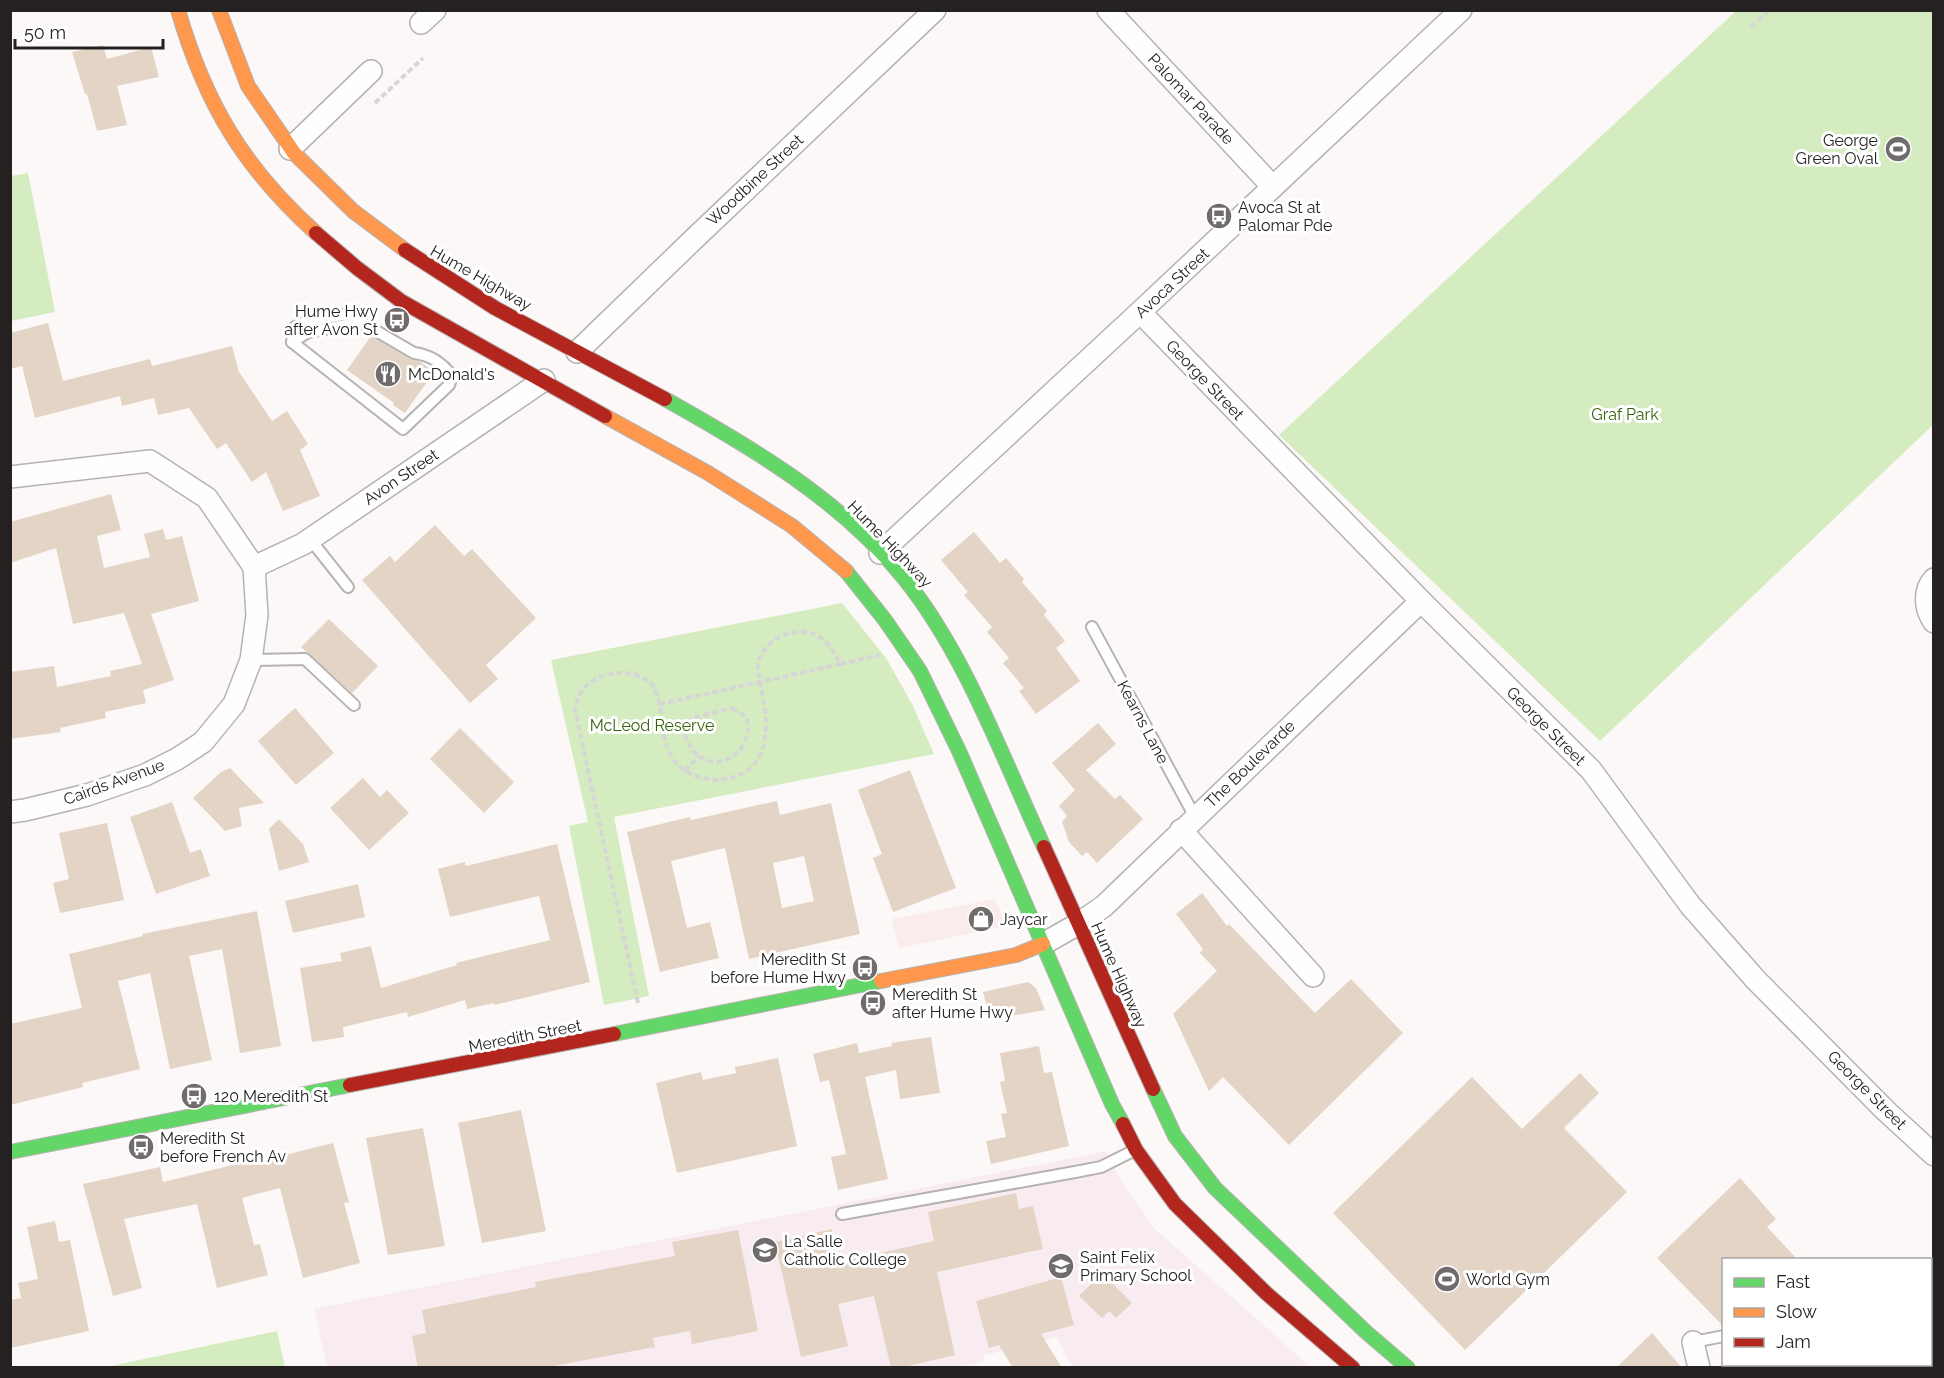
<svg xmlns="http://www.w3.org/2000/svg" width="1944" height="1378" font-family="Raleway,sans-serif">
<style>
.commercial{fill:#faecea}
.education{fill:#f9ecf0}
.green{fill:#d4ecbf}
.building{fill:#e3d4c6;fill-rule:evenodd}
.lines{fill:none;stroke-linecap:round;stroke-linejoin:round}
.lane-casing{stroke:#b5b2b1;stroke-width:14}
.street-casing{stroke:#b5b2b1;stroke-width:24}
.fast-casing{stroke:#b5b2b1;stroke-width:16}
.slow-casing{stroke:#b5b2b1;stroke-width:16}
.jam-casing{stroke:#b5b2b1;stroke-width:16}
.path{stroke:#d7d6d6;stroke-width:4;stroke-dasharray:6 3;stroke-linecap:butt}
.lane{stroke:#fffefe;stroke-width:10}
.street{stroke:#fffefe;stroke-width:21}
.fast{stroke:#63d668;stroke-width:14}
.slow{stroke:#ff974d;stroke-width:14}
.jam{stroke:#b3261e;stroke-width:14}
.labels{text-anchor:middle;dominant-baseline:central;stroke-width:6;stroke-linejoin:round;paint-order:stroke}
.street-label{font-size:16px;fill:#242120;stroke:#fff}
.poi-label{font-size:16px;fill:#242120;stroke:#fff;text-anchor:start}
.park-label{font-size:16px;fill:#38610c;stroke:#fff}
</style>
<rect width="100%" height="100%" fill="#fcf8f7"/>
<!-- commercial -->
<path class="commercial" d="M995 899 1005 923 1002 927 899 948 892 919Z"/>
<!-- education -->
<path class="education" d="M1106 1151 1122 1182 1154 1228 1311 1367H1072L1057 1337 983 1356 984 1361 957 1368 327 1367 314 1309Z"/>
<!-- green -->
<g class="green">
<path d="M1736 11H1933V425L1600 741 1279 435Z"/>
<path d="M28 173 55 312 11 321V176Z"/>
<path d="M842 603 886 658 912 704 934 754 614 817 649 996 604 1005 569 826 588 822 551 660Z"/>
<path d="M277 1331 285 1367H106Z"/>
</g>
<!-- building -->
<g class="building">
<path d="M103 45 107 59 151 47 159 77 117 86 127 125 97 131 87 94H85L72 52Z"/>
<path d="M48 323 63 381 150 359 152 366 232 346 239 372 272 421 287 411 308 444 300 450 320 496 283 511 266 472 252 482 226 443 217 449 189 408 158 415 154 398 122 406 120 396 35 418 22 366 10 369V333Z"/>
<path d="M371 336 410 359 419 361 434 372 405 413 393 405 394 403 347 370Z"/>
<path d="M111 494 121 530 97 536 104 568 150 557 144 534 163 529 166 540 182 536 199 601 151 614 174 680 143 690 146 703 105 712 106 718 60 728 61 732 10 739V672L54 666 57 687 111 676 110 671 142 664 124 613 73 624 56 548 10 563V522Z"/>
<path d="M435 525 464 556 472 549 536 618 486 665 498 679 470 703 362 580 390 556 395 562Z"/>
<path d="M974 532 1000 563 1006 558 1024 579 1022 582 1047 611 1044 615 1065 641 1056 648 1080 681 1036 714 1019 691 1024 688 1003 663 1009 658 987 632 992 627 964 595 968 592 941 560Z"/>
<path d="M329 619 378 666 352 693 301 647Z"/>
<path d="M295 708 334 753 296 785 258 741Z"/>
<path d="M1098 723 1116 744 1086 770 1115 799 1120 795 1143 819 1097 863 1087 852 1082 856 1069 842 1062 822 1067 816 1059 806 1075 790 1052 763Z"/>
<path d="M460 728 514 782 484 813 430 759Z"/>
<path d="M230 768 264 803 239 808 242 826 225 831 193 798 221 772Z"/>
<path d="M910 770 956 888 893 912 873 858 882 854 858 790Z"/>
<path d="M363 778 380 797 387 790 409 813 369 850 330 808Z"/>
<path d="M777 801 780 815 831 803 860 934 749 959 725 848 671 861 687 928 710 922 719 958 660 972 627 832 690 817 691 820ZM804 856 814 901 782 908 773 863Z"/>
<path d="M172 802 190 853 201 849 210 876 156 894 130 817Z"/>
<path d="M279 819 303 844 309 862 279 871 269 829Z"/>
<path d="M107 823 124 900 60 913 53 883 69 879 59 833Z"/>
<path d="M557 844 590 982 494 1005V1003L467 1009 465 1000 408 1017 407 1012 343 1027 344 1037 312 1042 300 968 342 961 340 953 371 946 381 988 457 965 456 963 550 940 539 896 450 917 438 869 465 862 466 866Z"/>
<path d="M358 884 365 917 293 933 285 901Z"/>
<path d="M1202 893 1227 926 1229 924 1315 1013 1351 979 1403 1033 1289 1145 1223 1077 1209 1091 1173 1014 1217 971 1200 953 1203 949 1176 914Z"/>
<path d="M257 911 281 1046 240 1053 222 949 189 956 212 1060 170 1069 150 973 118 981 140 1069 82 1083 83 1087 10 1105V1024L82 1008 69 954 143 936 142 934Z"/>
<path d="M1028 982 1036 988 1045 1010 1005 1017 1003 1008 988 1011 983 992Z"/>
<path d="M931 1037 940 1093 900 1099 896 1070 865 1077 888 1179 838 1190 831 1157 846 1154 829 1080 820 1082 813 1054 857 1043 859 1053 892 1046 891 1043Z"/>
<path d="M1039 1046 1044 1073 1052 1072 1069 1146 991 1164 986 1141 1006 1137 1001 1114 1007 1113 1000 1082 1005 1081 1000 1053Z"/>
<path d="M778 1058 797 1146 677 1173 656 1083 701 1072 703 1080 736 1073 735 1067Z"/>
<path d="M1580 1073 1599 1093 1564 1128 1627 1192 1465 1350 1333 1213 1472 1077 1522 1129Z"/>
<path d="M521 1110 546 1231 482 1243 458 1123Z"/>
<path d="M423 1128 445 1246 388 1255 366 1138Z"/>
<path d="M333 1143 349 1202 344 1203 360 1263 303 1278 280 1188 242 1198 254 1245 260 1244 268 1275 217 1288 197 1204 124 1219 142 1288 113 1296 83 1184 160 1167 163 1182 245 1162V1165Z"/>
<path d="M1740 1178 1776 1219 1767 1227 1798 1260H1724V1327L1657 1258Z"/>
<path d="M1016 1193 1019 1209 1033 1206 1043 1249 937 1272 955 1355 900 1368H891L874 1296 838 1304 848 1346 801 1357 775 1242 832 1229 839 1262 934 1241 928 1212Z"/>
<path d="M55 1221 59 1242 70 1240 89 1331 10 1348V1300L21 1298 18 1283 38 1279 27 1227Z"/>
<path d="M738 1230 758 1331 692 1344 690 1331 653 1338 655 1347 543 1368H418L412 1336 426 1333 422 1310 536 1287 535 1282 675 1256 672 1242Z"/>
<path d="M1102 1273 1132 1303 1116 1318 1109 1311 1102 1318 1079 1296Z"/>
<path d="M1061 1277 1074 1325 1041 1334 1062 1368H1013L999 1345 989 1348 976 1301Z"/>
<path d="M1652 1333 1682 1368H1616Z"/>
</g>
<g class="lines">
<defs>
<g id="lane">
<path d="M347 314 414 353C431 355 442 363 452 376L449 385 403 429 292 342 295 327 305 322Z"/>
<path d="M292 342 308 332 363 322"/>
<path d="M310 539 348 587"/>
<path d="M1092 627 1195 817"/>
<path d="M251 660 305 659 354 705"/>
<path d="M842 1214 1075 1172 1101 1167 1133 1151"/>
<path d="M1930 1291H1934"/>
<path d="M1693 1342 1724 1336"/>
</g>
<g id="street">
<path d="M1108 10 1273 187"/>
<path d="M421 23 435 10"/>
<path d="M290 149 371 71"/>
<path d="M1140 312 1421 601 1591 770 1690 905 1755 979 1886 1111 1934 1155"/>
<path d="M577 352 696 237 935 10"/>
<path d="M10 477 150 461 207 498 254 567"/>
<path d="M880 553 1140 312 1461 10"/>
<path d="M254 567 303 544 544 380"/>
<path d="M1934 579C1923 591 1925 609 1934 622"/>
<path d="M10 812 25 810 87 795 145 775 177 759 203 742 234 704 251 660 257 615 254 567"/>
<path d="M1181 830 1313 976"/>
<path d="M1043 944 1078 924 1104 906 1421 601"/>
<path d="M1693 1342 1699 1368"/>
</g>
<g id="fast">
<path d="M665 399C751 447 841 500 903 577 965 653 1003 759 1044 847"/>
<path d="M846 571 885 620 920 671 959 751 1112 1104 1123 1124"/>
<path d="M614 1034 881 981"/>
<path d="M1153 1089 1175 1136 1215 1188 1366 1332 1408 1368"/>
<path d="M10 1152 350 1085"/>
</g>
<g id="slow">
<path d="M178 10C205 103 243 167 316 233"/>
<path d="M219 10 248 86 294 153 353 211 405 250"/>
<path d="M605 416 708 473 792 526 846 571"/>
<path d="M881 981 1016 955 1043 944"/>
</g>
<g id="jam">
<path d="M316 233 357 268 401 301 605 416"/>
<path d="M405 250 495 308 665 399"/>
<path d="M1044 847 1153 1089"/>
<path d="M350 1085 614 1034"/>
<path d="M1123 1124 1136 1150 1175 1204 1266 1293 1353 1368"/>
</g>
</defs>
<!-- lane casing -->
<use href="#lane" class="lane-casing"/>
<!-- street casing -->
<use href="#street" class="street-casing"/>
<!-- fast casing -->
<use href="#fast" class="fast-casing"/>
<!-- slow casing -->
<use href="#slow" class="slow-casing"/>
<!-- jam casing -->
<use href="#jam" class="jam-casing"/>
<!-- path -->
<g class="path">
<path d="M1751 27 1769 10"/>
<path d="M375 103 423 58"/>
<path d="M841 664 660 704C663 723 661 740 672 757 690 786 744 789 760 755 769 735 766 714 762 693 761 684 758 675 758 666 760 641 792 626 814 634 827 639 834 653 841 664L880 655"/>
<path d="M732 708C736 711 741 713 744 716 749 721 749 728 747 734 743 756 719 770 699 756 691 750 687 741 684 732L692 718Z"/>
<path d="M685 771 699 756"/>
<path d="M638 1003 575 710C577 702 578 695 584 688 599 671 637 666 653 686 656 691 658 699 660 704"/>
</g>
<!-- lane -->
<use href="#lane" class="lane"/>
<!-- street -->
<use href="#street" class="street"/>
<!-- fast -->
<use href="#fast" class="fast"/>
<!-- slow -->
<use href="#slow" class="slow"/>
<!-- jam -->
<use href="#jam" class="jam"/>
</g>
<!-- icons -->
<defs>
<symbol id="stadium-disc" viewBox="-11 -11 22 22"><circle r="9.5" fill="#706c6b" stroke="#fff"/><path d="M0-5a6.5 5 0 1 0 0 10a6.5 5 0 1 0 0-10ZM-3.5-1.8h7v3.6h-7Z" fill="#fff"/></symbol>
<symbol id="bus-disc" viewBox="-11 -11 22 22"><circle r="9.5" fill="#706c6b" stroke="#fff"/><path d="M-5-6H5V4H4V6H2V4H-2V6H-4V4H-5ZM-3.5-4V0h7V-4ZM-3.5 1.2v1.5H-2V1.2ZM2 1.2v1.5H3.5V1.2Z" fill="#fff"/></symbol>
<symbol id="restaurant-disc" viewBox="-11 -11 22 22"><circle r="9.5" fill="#706c6b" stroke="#fff"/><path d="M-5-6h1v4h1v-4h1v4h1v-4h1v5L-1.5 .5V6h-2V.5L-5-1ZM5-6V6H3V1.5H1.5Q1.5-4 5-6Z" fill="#fff"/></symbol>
<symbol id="shop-disc" viewBox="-11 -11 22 22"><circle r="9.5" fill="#706c6b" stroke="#fff"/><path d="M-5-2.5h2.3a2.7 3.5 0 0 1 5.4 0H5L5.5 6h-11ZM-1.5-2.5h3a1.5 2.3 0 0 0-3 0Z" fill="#fff"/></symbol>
<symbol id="school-disc" viewBox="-11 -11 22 22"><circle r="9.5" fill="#706c6b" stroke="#fff"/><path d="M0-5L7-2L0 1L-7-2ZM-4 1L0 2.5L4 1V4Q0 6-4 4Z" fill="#fff"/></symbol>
</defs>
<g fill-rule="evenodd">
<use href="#stadium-disc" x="1883" y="134" width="30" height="30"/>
<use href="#bus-disc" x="1204" y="201" width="30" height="30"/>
<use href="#bus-disc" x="382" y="305" width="30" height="30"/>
<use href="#restaurant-disc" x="373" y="359" width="30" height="30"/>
<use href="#shop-disc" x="966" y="904" width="30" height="30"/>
<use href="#bus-disc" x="850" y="953" width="30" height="30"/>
<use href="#bus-disc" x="858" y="988" width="30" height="30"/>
<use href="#bus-disc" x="179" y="1081" width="30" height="30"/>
<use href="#bus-disc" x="126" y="1132" width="30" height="30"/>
<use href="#school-disc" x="750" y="1235" width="30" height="30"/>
<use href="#school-disc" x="1046" y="1251" width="30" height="30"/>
<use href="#stadium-disc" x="1432" y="1264" width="30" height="30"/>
</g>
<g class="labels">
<!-- street labels -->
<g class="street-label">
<text transform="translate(1191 99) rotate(47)">Palomar Parade</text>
<text transform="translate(755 180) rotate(-43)">Woodbine Street</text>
<text transform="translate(481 278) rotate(30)">Hume Highway</text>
<text transform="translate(1172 283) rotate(-43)">Avoca Street</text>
<text transform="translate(1205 380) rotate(46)">George Street</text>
<text transform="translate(401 477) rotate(-34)">Avon Street</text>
<text transform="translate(890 544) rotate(46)">Hume Highway</text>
<text transform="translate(1143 722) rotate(62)">Kearns Lane</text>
<text transform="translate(1546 726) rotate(45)">George Street</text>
<text transform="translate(1250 764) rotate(-44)">The Boulevarde</text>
<text transform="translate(114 782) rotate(-20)">Cairds Avenue</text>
<text transform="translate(1119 975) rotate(66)">Hume Highway</text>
<text transform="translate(525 1036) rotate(-11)">Meredith Street</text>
<text transform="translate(1867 1090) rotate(45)">George Street</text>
</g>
<!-- poi labels -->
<g class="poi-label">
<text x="1878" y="140" text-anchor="end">George<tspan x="1878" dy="18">Green Oval</tspan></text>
<text x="1238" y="207">Avoca St at<tspan x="1238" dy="18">Palomar Pde</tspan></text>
<text x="378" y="311" text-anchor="end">Hume Hwy<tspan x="378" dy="18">after Avon St</tspan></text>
<text x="408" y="374">McDonald's</text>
<text x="1000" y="919">Jaycar</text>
<text x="846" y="959" text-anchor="end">Meredith St<tspan x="846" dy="18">before Hume Hwy</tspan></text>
<text x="892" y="994">Meredith St<tspan x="892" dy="18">after Hume Hwy</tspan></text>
<text x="214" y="1096">120 Meredith St</text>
<text x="160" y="1138">Meredith St<tspan x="160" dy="18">before French Av</tspan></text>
<text x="784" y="1241">La Salle<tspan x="784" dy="18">Catholic College</tspan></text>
<text x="1080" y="1257">Saint Felix<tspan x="1080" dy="18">Primary School</tspan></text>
<text x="1466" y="1279">World Gym</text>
</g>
<!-- park labels -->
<g class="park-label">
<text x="1625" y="414">Graf Park</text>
<text x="652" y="725">McLeod Reserve</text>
</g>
</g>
<!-- border -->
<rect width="1944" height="1378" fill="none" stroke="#242120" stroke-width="24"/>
<!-- legend -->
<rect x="1722" y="1258" width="210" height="108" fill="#ffffff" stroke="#a7a6a6" stroke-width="1.5"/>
<rect x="1734" y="1278" width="30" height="9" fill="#63d668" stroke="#a7a6a6" stroke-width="1.5"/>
<text x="1776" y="1288" font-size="18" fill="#242120">Fast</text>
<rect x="1734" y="1308" width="30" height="9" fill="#ff974d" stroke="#a7a6a6" stroke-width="1.5"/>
<text x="1776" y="1318" font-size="18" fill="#242120">Slow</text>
<rect x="1734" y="1338" width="30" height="9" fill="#b3261e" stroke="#a7a6a6" stroke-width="1.5"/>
<text x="1776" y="1348" font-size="18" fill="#242120">Jam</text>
<!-- scale -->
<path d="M15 39v9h148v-9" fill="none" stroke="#242120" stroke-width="3"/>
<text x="24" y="39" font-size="18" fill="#242120" stroke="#ffffff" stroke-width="4.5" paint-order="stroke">50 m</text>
</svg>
